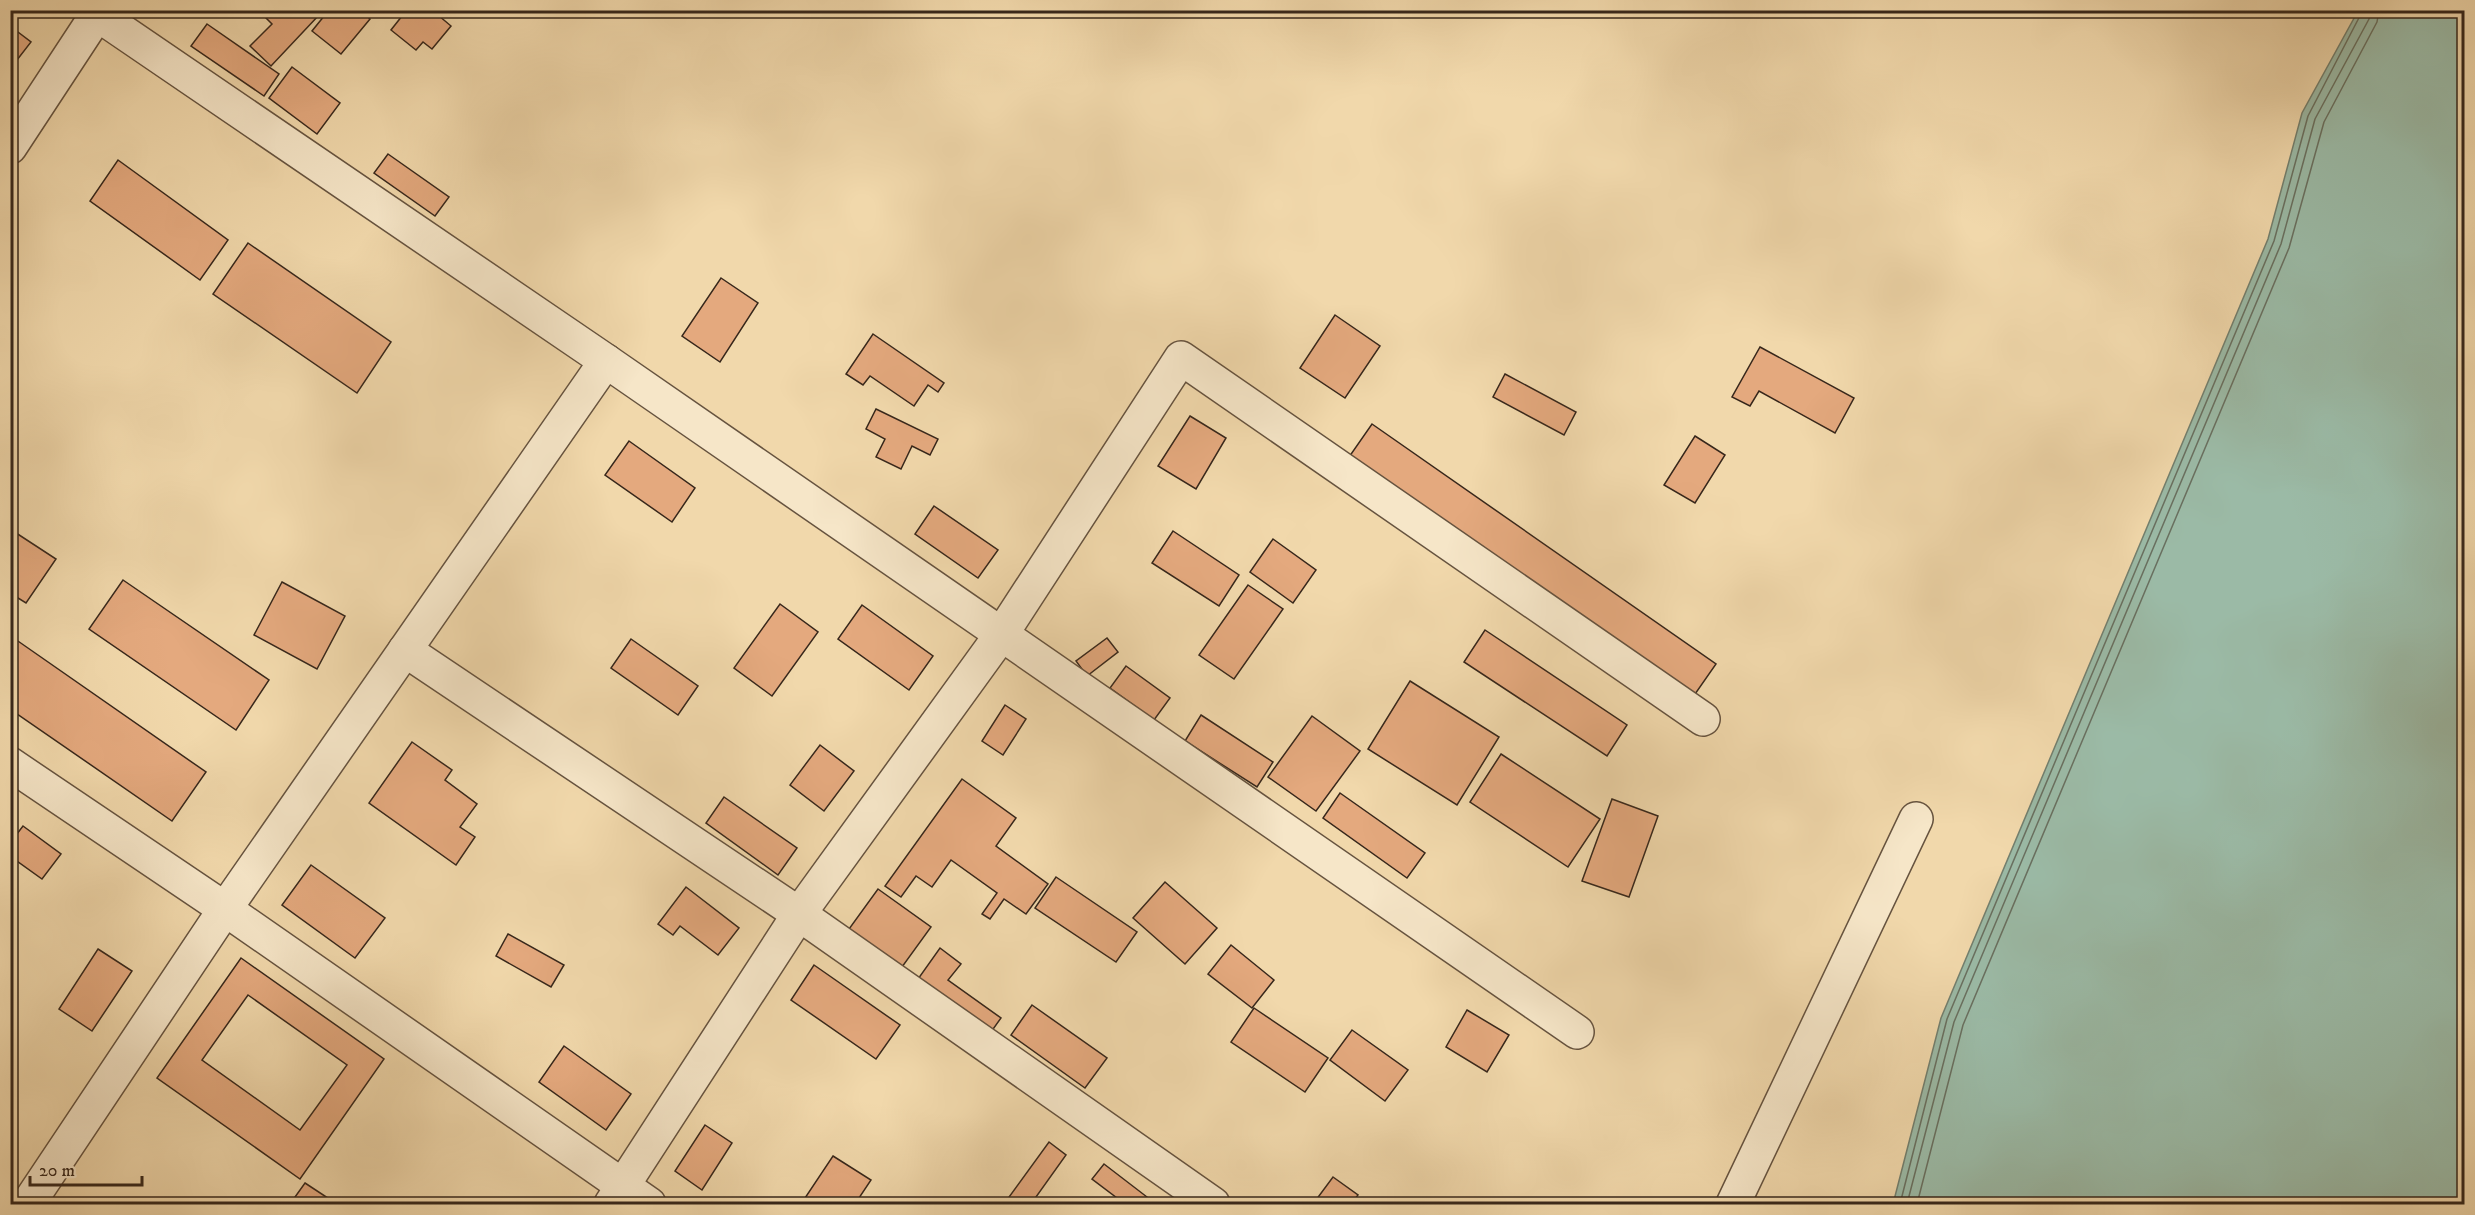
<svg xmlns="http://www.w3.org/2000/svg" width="2475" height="1215" font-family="'IM FELL DW Pica',serif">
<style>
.water{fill:#9bbaa6;stroke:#737f6e;stroke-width:1.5}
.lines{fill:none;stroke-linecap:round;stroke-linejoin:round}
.shore{stroke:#697060;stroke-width:1.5}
.building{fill:#e4a97e;stroke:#37271b;stroke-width:1.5;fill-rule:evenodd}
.street-casing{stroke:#66533f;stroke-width:36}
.street{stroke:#f6e6c8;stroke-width:33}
</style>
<rect width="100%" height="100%" fill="#f1d8ab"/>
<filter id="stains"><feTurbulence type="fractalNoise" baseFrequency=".00333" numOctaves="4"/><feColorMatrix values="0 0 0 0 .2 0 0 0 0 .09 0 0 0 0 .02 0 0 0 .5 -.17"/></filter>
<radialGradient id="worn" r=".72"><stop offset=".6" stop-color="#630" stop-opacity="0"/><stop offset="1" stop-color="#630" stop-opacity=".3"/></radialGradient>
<!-- water -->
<path class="water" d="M2358 11H2464V1204H1893L1941 1018 2268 239 2302 113Z"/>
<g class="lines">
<!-- shore -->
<g class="shore">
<path d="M1900 1204 1947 1019 2274 241 2308 116 2363 10"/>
<path d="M1907 1204 1954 1022 2281 244 2315 119 2369 19 2370 10"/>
<path d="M1917 1204 1963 1025 2289 248 2324 122 2377 22 2379 10"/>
</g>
</g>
<!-- building -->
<g class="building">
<path d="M258 10H314L319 15 271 66 250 46 272 24Z"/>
<path d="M329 10H360L370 19 341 54 312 31Z"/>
<path d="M395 10H432L451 26 432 49 423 42 416 50 391 30 402 16Z"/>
<path d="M207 24 279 74 264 96 191 46Z"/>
<path d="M10 26 31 42 10 69Z"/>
<path d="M292 67 340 103 317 134 269 98Z"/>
<path d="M388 154 449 197 435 216 374 173Z"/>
<path d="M118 160 228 240 200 280 90 201Z"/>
<path d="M248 243 391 342 357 393 213 294Z"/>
<path d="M721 278 758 303 720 362 682 336Z"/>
<path d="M1335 315 1380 346 1345 398 1300 368Z"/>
<path d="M873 334 944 383 938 392 928 385 914 406 870 376 863 385 846 374Z"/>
<path d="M1760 347 1854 398 1835 433 1759 391 1750 406 1732 397Z"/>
<path d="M1505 374 1576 412 1564 435 1493 397Z"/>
<path d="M876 409 938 439 930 455 912 446 901 469 876 457 885 439 866 429Z"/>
<path d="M1190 416 1226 438 1196 489 1158 466Z"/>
<path d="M1372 424 1716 664 1693 697 1349 457Z"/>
<path d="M1695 436 1725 455 1695 503 1664 485Z"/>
<path d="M629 441 695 488 672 522 605 475Z"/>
<path d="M934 506 998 550 978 578 915 534Z"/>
<path d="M10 529 56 559 26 603 10 593Z"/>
<path d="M1173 531 1239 575 1219 606 1152 563Z"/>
<path d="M1273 539 1316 570 1293 603 1250 572Z"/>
<path d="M123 580 269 680 236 730 89 629Z"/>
<path d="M282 582 345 616 317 669 254 635Z"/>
<path d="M1248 585 1283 609 1234 679 1199 655Z"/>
<path d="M780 604 818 632 772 696 734 668Z"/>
<path d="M862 605 933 656 909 690 838 639Z"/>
<path d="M1485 630 1627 725 1607 756 1464 662Z"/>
<path d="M1107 638 1118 652 1087 676 1076 661Z"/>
<path d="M15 639 206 772 172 821 10 709V646Z"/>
<path d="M631 639 698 686 678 715 611 668Z"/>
<path d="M1126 666 1170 698 1154 720 1110 688Z"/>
<path d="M1410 681 1499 737 1457 805 1368 749Z"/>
<path d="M1005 705 1026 719 1003 755 982 741Z"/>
<path d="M1201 715 1273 762 1257 787 1185 741Z"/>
<path d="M1312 716 1360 751 1316 811 1268 777Z"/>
<path d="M412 742 452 770 445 780 477 804 460 827 475 837 456 865 369 803Z"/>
<path d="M820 745 854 771 824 811 790 785Z"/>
<path d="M1501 754 1600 819 1568 867 1470 802Z"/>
<path d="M962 779 1016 818 996 846 1048 884 1026 914 1004 899 990 919 982 914 997 893 951 860 932 887 916 876 901 897 885 886Z"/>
<path d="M1340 793 1425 853 1407 878 1323 818Z"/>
<path d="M724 797 797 848 778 875 706 823Z"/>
<path d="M1612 799 1658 816 1629 897 1582 881Z"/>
<path d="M23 826 61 854 42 879 10 856V843Z"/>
<path d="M311 865 385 918 355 958 282 905Z"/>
<path d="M1056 877 1137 932 1116 962 1035 908Z"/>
<path d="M1165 882 1217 928 1185 964 1133 918Z"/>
<path d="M686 887 739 928 718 955 680 926 673 935 658 924Z"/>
<path d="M878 889 931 927 902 967 849 929Z"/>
<path d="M508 934 564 965 551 987 496 956Z"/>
<path d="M1231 945 1274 980 1252 1008 1208 974Z"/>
<path d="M940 948 961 964 948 980 1001 1018 991 1032 918 979Z"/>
<path d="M98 949 132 971 92 1031 59 1009Z"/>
<path d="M241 958 384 1059 300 1179 157 1078ZM248 995 347 1065 300 1130 202 1060Z"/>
<path d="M814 965 900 1025 876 1059 791 1000Z"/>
<path d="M1032 1005 1107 1058 1085 1088 1011 1035Z"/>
<path d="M1254 1008 1328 1058 1305 1092 1231 1042Z"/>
<path d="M1467 1010 1509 1035 1487 1072 1446 1047Z"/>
<path d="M1352 1030 1408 1070 1385 1101 1330 1060Z"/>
<path d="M564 1046 631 1094 606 1130 539 1082Z"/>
<path d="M705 1125 732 1143 702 1190 675 1171Z"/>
<path d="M1049 1142 1066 1155 1031 1204H1004Z"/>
<path d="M833 1156 871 1180 855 1204H801Z"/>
<path d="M1104 1164 1147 1197 1141 1204H1125L1092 1179Z"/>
<path d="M1333 1177 1358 1195 1351 1204H1313Z"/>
<path d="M305 1183 337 1204H290Z"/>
</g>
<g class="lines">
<defs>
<g id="street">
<path d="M91 10 606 361 1577 1032"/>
<path d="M10 147 100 10"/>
<path d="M405 650 799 914 1213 1204"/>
<path d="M10 764 225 909 649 1204"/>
<path d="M28 1204 225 909 606 361"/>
<path d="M611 1204 799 914 1001 635 1181 358 1703 719"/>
<path d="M1733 1204 1916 819"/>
</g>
</defs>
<!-- street casing -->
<use href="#street" class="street-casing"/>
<!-- street -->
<use href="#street" class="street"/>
</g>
<!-- margin -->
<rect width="2475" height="1215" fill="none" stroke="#f1d8ab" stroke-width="36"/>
<rect x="12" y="12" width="2451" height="1191" fill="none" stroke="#37271b" stroke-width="3"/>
<rect x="18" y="18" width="2439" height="1179" fill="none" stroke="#37271b" stroke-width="1.5"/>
<!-- scale -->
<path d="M30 1176v9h112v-9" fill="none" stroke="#37271b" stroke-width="3"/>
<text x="39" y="1176" font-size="18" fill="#37271b" stroke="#f6e6c8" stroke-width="4.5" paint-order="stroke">20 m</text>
<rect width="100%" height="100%" filter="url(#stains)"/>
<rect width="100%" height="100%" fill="url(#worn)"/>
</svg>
